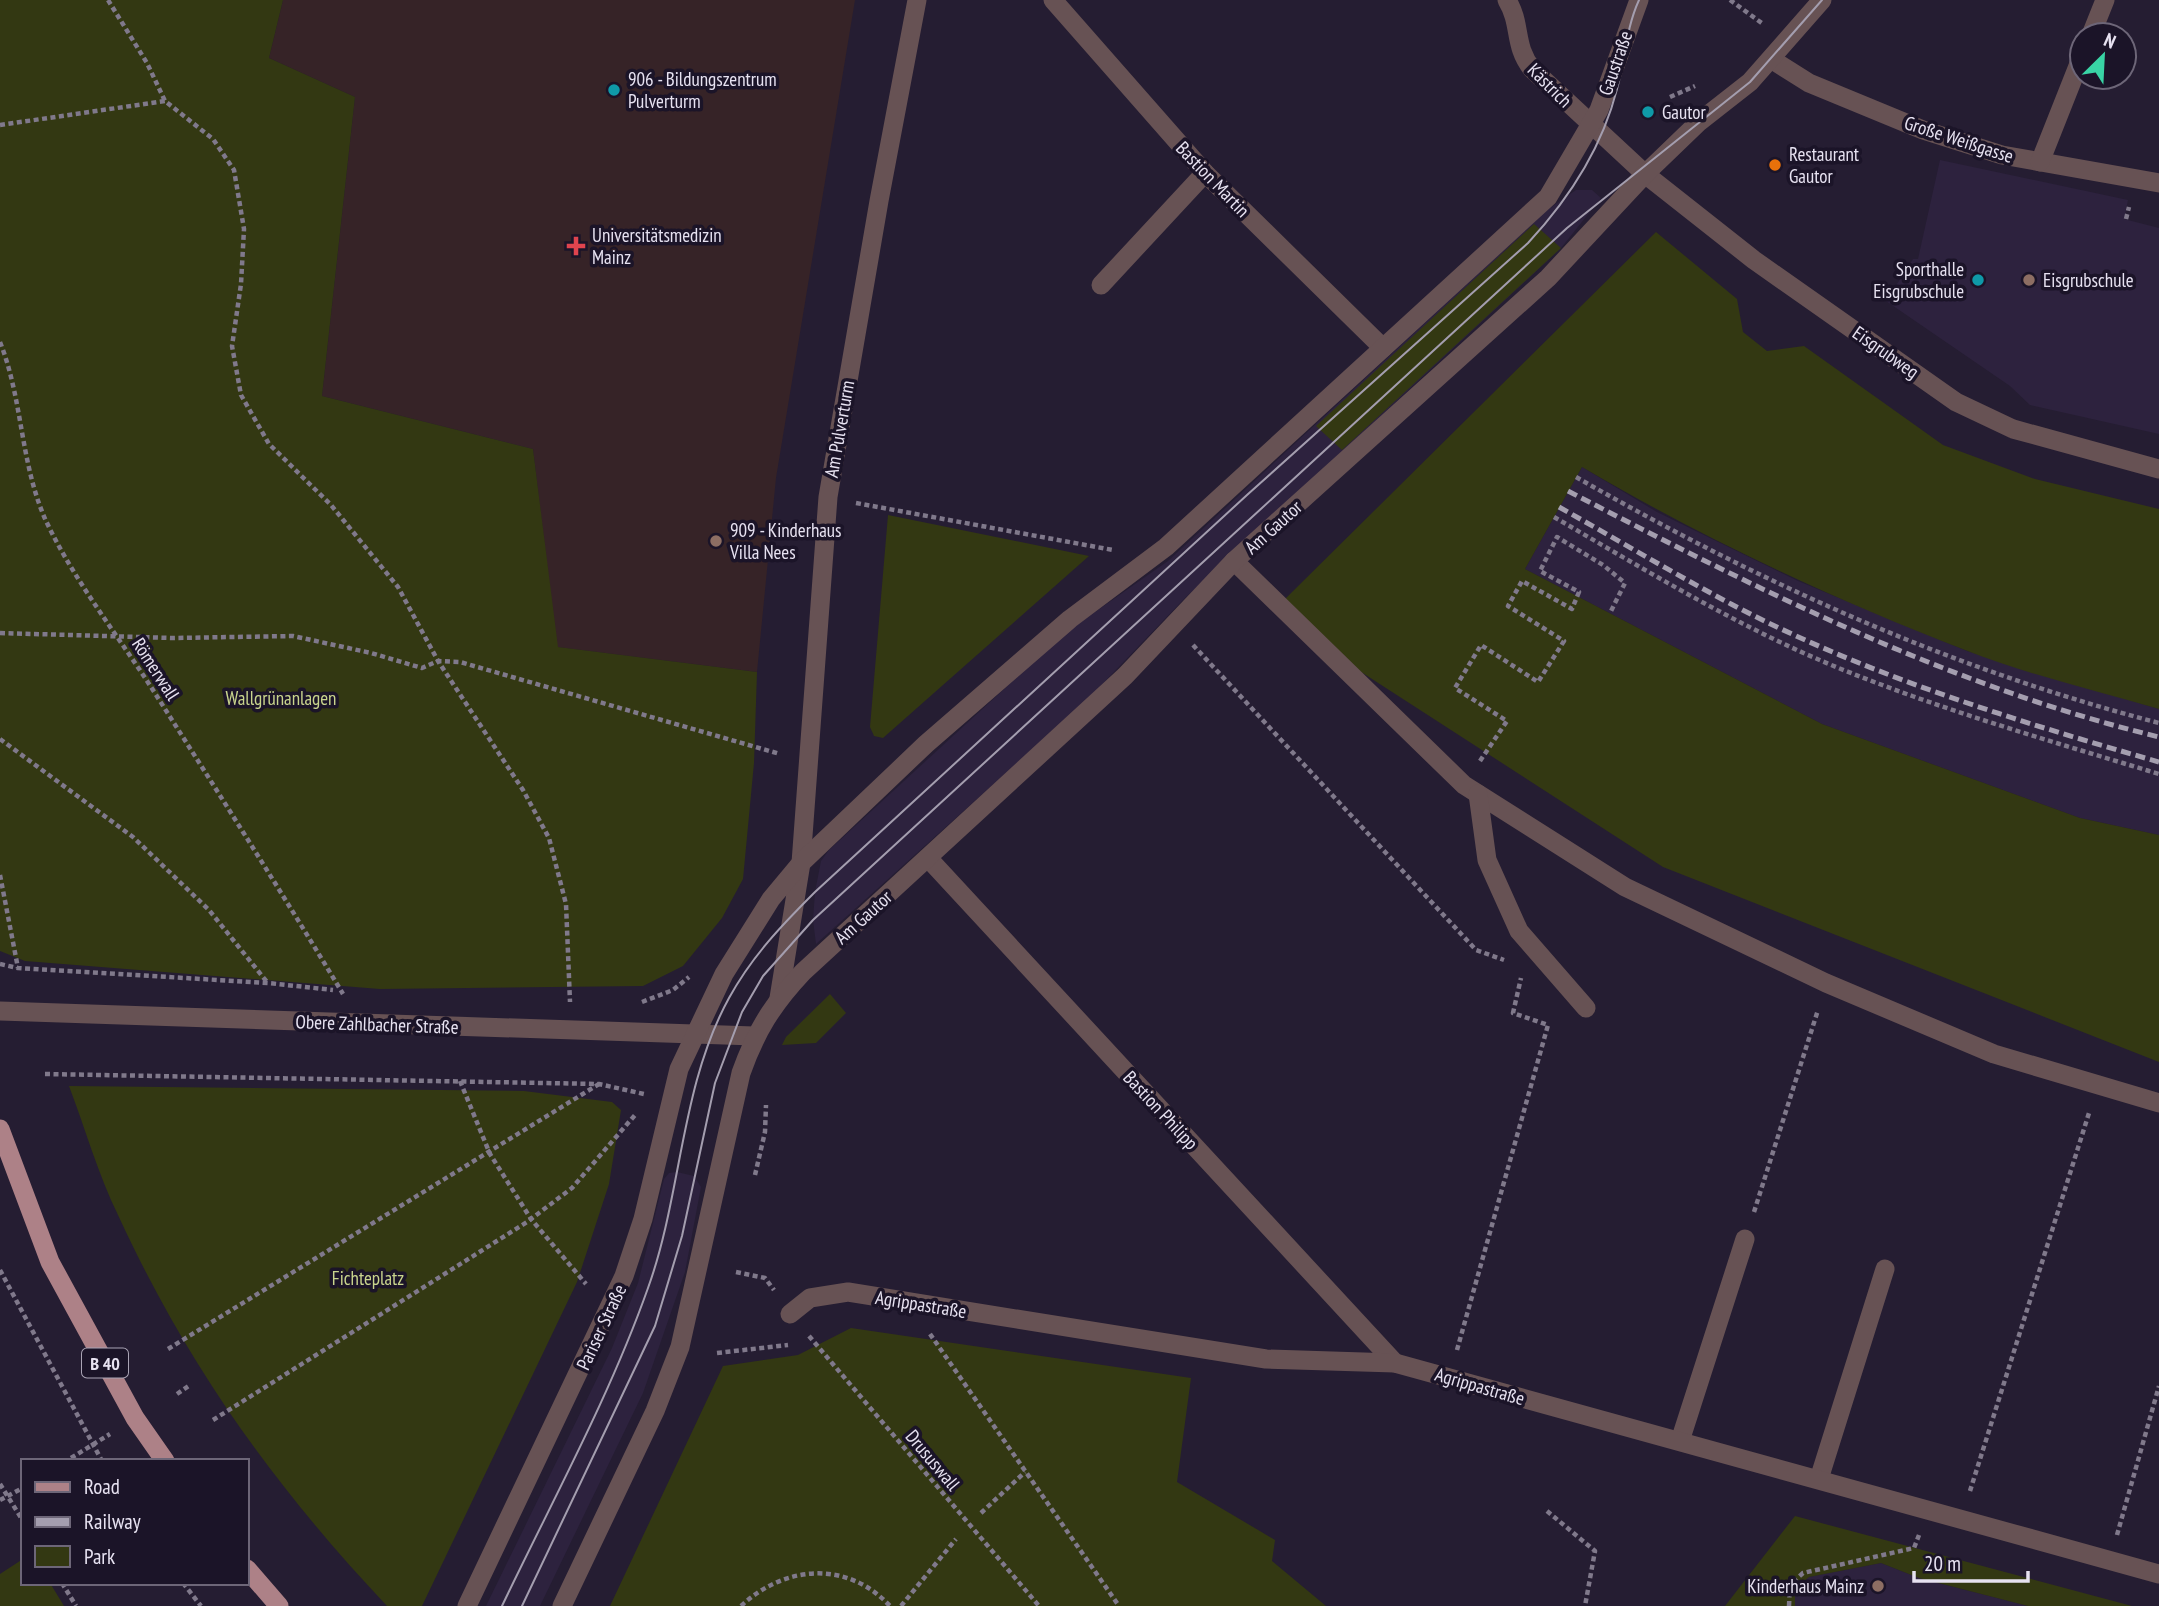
<svg xmlns="http://www.w3.org/2000/svg" width="2159" height="1606" font-family="'PT Sans Narrow',sans-serif">
<style>
.built{fill:#2d223e}
.medical{fill:#362327}
.green{fill:#333812}
.lines{fill:none;stroke-linecap:round;stroke-linejoin:round}
.path{stroke:#80798b;stroke-width:4.5;stroke-dasharray:5 3.5;stroke-linecap:butt}
.service{stroke:#675254;stroke-width:19}
.minor{stroke:#675254;stroke-width:19}
.primary{stroke:#ad8187;stroke-width:19}
.tram{stroke:#a49eaf;stroke-width:2}
.rail{stroke:#a49eaf;stroke-width:5;stroke-dasharray:10 5;stroke-linecap:butt}
.culture-dot{fill:#0f9aa8;stroke:#1b1428;stroke-width:2.5}
.food-dot{fill:#e8710a;stroke:#1b1428;stroke-width:2.5}
.health-dot{fill:#e0444e;stroke:#1b1428;stroke-width:2.5}
.education-dot{fill:#8d6e63;stroke:#1b1428;stroke-width:2.5}
.labels{text-anchor:middle;dominant-baseline:central;stroke-width:7;stroke-linejoin:round;paint-order:stroke}
.shield{fill:#1b1428;stroke:#aaa4b5;stroke-width:2}
.shield-label{font-size:18px;font-weight:bold;fill:#e7e2f1}
.street-label{font-size:19px;fill:#e7e2f1;stroke:#1b1428}
.poi-label{font-size:19px;fill:#e7e2f1;stroke:#1b1428;text-anchor:start}
.park-label{font-size:19px;fill:#c9d58d;stroke:#1b1428}
</style>
<rect width="100%" height="100%" fill="#251d32"/>
<!-- built -->
<g class="built">
<path d="M1940 160 2128 200 2124 219 2159 228V434L2030 405 2010 386 1886 301 1913 259H1918Z"/>
<path d="M1576 190H1592L1601 198 1561 248 1185 598 1088 699 816 944 813 920 815 892 821 861 829 850 1065 633 1168 561 1547 210Z"/>
<path d="M1582 467 1657 512 1798 581 1967 651 2159 709V835L2080 818 1822 724 1525 569Z"/>
<path d="M677 1172 694 1176 701 1187 685 1272 643 1393 540 1606H486L612 1348 638 1283 664 1179 669 1173Z"/>
<path d="M1881 1563 1919 1578 2028 1606H1795V1589L1808 1577Z"/>
</g>
<!-- medical -->
<path class="medical" d="M283 0H855L776 478 757 672 557 647 533 449 322 396 355 97 269 58Z"/>
<!-- green -->
<g class="green">
<path d="M0 0H283L269 58 355 97 322 396 533 449 558 647 757 672 754 763 743 879 722 918 683 966 643 986 380 989 25 961 0 951Z"/>
<path d="M1534 224 1561 248 1342 450 1316 426Z"/>
<path d="M1656 232 1737 299 1743 332 1767 351 1804 346 1943 445 2035 479 2159 509V709C2095 690 2028 675 1965 650 1833 599 1704 539 1582 467L1525 569 1822 724 2080 818 2159 835V1062L1663 867 1355 668 1284 600Z"/>
<path d="M888 515 1089 556 883 738 874 736 870 727Z"/>
<path d="M830 994 846 1013 816 1043 782 1045 786 1037Z"/>
<path d="M69 1086 524 1091 612 1102 621 1110 609 1184 577 1282 422 1606H387C274 1486 187 1365 118 1215 98 1174 85 1128 69 1086Z"/>
<path d="M851 1328 1191 1378 1177 1482 1275 1540 1272 1561 1326 1606H610L723 1366 798 1355Z"/>
<path d="M1795 1516 2132 1606H2028L1919 1578 1881 1563 1809 1577 1795 1589V1606H1725Z"/>
<path d="M23 1559V1583H50L64 1606H0V1574Z"/>
</g>
<g class="lines">
<!-- path -->
<g class="path">
<path d="M108 0 147 63 165 101 213 139 234 170 244 229 241 284 232 346 241 395 269 444 331 505 398 587 438 661 523 790 549 838 566 904 570 1002"/>
<path d="M1730 0 1763 24"/>
<path d="M1670 97 1695 86"/>
<path d="M0 125 165 101"/>
<path d="M2126 219 2129 207"/>
<path d="M0 342C23 400 20 463 46 521 74 580 116 633 151 687 216 789 281 891 343 994"/>
<path d="M1576 477C1765 585 1948 668 2159 723"/>
<path d="M856 503 1113 550"/>
<path d="M1554 517C1649 572 1743 630 1846 671 1948 712 2054 742 2159 774"/>
<path d="M0 633 173 638 293 636 371 653 422 668 438 661 460 662 780 754"/>
<path d="M1193 645 1476 950 1504 960"/>
<path d="M0 739 133 837 209 910 267 982"/>
<path d="M1480 761 1507 721 1455 688 1481 645 1538 682 1564 641 1508 606 1522 581 1572 609 1579 592 1540 571 1557 537 1603 565 1625 583 1610 613"/>
<path d="M0 875 18 968"/>
<path d="M0 964 18 968 268 983 333 990"/>
<path d="M642 1002 673 990 689 977"/>
<path d="M45 1074 599 1084 644 1094"/>
<path d="M460 1081 490 1154 531 1219 586 1284"/>
<path d="M755 1175 765 1132 766 1105"/>
<path d="M1754 1212 1818 1010"/>
<path d="M0 1270 102 1461"/>
<path d="M736 1272 765 1278 774 1290"/>
<path d="M930 1334 1119 1606"/>
<path d="M809 1336 1039 1606"/>
<path d="M168 1349 599 1084"/>
<path d="M1457 1350 1548 1025 1513 1013 1521 978"/>
<path d="M717 1353 788 1345"/>
<path d="M177 1394 190 1385"/>
<path d="M213 1420 527 1222 572 1188 635 1115"/>
<path d="M71 1458 110 1434"/>
<path d="M0 1484 23 1521"/>
<path d="M1970 1491 2089 1113"/>
<path d="M0 1500 21 1489"/>
<path d="M1547 1511 1595 1551 1585 1606"/>
<path d="M981 1513 1025 1472"/>
<path d="M2117 1535 2159 1386"/>
<path d="M62 1583 76 1606"/>
<path d="M183 1583 201 1606"/>
<path d="M741 1606C785 1565 847 1560 890 1606"/>
<path d="M901 1606 956 1539"/>
<path d="M1789 1606 1790 1585 1803 1573 1914 1548 1919 1535"/>
</g>
<!-- service -->
<g class="service">
<path d="M1101 285 1205 173"/>
<path d="M1234 561 1464 785 1625 887 1826 983 1994 1054 2159 1103"/>
<path d="M1478 794 1487 860 1519 931 1586 1008"/>
<path d="M1680 1441 1745 1239"/>
<path d="M1819 1479 1885 1269"/>
</g>
<!-- minor -->
<g class="minor">
<path d="M1053 0 1205 173 1383 348"/>
<path d="M1507 0C1522 25 1513 45 1532 69L1645 174 1754 260 1956 402 2013 429 2159 469"/>
<path d="M2091 35 2105 0"/>
<path d="M1771 59 1809 83 1923 130 2002 155 2159 183"/>
<path d="M2040 162 2082 56"/>
<path d="M928 858 1395 1363"/>
<path d="M779 998 801 863 828 497 879 201 917 0"/>
<path d="M0 1011 754 1036"/>
<path d="M790 1314 810 1298 848 1292 1266 1359 1395 1363 2159 1574"/>
<path d="M467 1606 624 1276 643 1219 679 1069 724 974 771 899 801 863 926 744 1070 619 1166 547 1548 197 1599 110 1639 0"/>
<path d="M562 1606 655 1411 680 1347 741 1073C756 1031 772 1005 803 972L1125 676 1234 561 1548 278 1645 174 1699 122 1750 82 1822 0"/>
</g>
<!-- primary -->
<g class="primary">
<path d="M0 1129 50 1262 135 1418 165 1461"/>
<path d="M247 1569 279 1606"/>
</g>
<!-- tram -->
<g class="tram">
<path d="M502 1606C552 1501 609 1398 648 1288 682 1194 680 1087 729 998 752 956 782 925 815 892L1247 495 1528 243C1569 199 1602 148 1617 89 1625 60 1626 28 1639 0"/>
<path d="M522 1606 655 1326 682 1236 715 1083 742 1012 763 976 813 920 1567 228 1750 82 1822 0"/>
</g>
<!-- rail -->
<g class="rail">
<path d="M1568 491C1759 590 1949 686 2159 737"/>
<path d="M1559 507C1616 539 1673 573 1731 604 1866 675 2013 720 2159 762"/>
</g>
</g>
<!-- markers -->
<g class="culture-dot">
<circle cx="614" cy="90" r="7"/>
<circle cx="1648" cy="112" r="7"/>
<circle cx="1978" cy="280" r="7"/>
</g>
<circle class="food-dot" cx="1775" cy="165" r="7"/>
<path class="health-dot" d="M572.5 235.5h7v7h7v7h-7v7h-7v-7h-7v-7h7z"/>
<g class="education-dot">
<circle cx="2029" cy="280" r="7"/>
<circle cx="716" cy="541" r="7"/>
<circle cx="1878" cy="1586" r="7"/>
</g>
<g class="labels">
<!-- shield labels -->
<rect class="shield" x="82" y="1348.5" width="46" height="29" rx="5"/>
<g class="shield-label">
<text x="105" y="1363">B 40</text>
</g>
<!-- street labels -->
<g class="street-label">
<text transform="translate(1615 63) rotate(-71)">Gaustraße</text>
<text transform="translate(1550 85) rotate(45)">Kästrich</text>
<text transform="translate(1959 139) rotate(18)">Große Weißgasse</text>
<text transform="translate(1213 179) rotate(46)">Bastion Martin</text>
<text transform="translate(1886 352) rotate(35)">Eisgrubweg</text>
<text transform="translate(839 429) rotate(-80)">Am Pulverturm</text>
<text transform="translate(1273 527) rotate(-42)">Am Gautor</text>
<text transform="translate(156 669) rotate(57)">Römerwall</text>
<text transform="translate(863 917) rotate(-42)">Am Gautor</text>
<text transform="translate(377 1024) rotate(2)">Obere Zahlbacher Straße</text>
<text transform="translate(1161 1110) rotate(47)">Bastion Philipp</text>
<text transform="translate(921 1304) rotate(9)">Agrippastraße</text>
<text transform="translate(601 1327) rotate(-65)">Pariser Straße</text>
<text transform="translate(1480 1386) rotate(16)">Agrippastraße</text>
<text transform="translate(933 1460) rotate(50)">Drususwall</text>
</g>
<!-- poi labels -->
<g class="poi-label">
<text x="628" y="79">906 - Bildungszentrum<tspan x="628" dy="22">Pulverturm</tspan></text>
<text x="1662" y="112">Gautor</text>
<text x="1789" y="154">Restaurant<tspan x="1789" dy="22">Gautor</tspan></text>
<text x="592" y="235">Universitätsmedizin<tspan x="592" dy="22">Mainz</tspan></text>
<text x="1964" y="269" text-anchor="end">Sporthalle<tspan x="1964" dy="22">Eisgrubschule</tspan></text>
<text x="2043" y="280">Eisgrubschule</text>
<text x="730" y="530">909 - Kinderhaus<tspan x="730" dy="22">Villa Nees</tspan></text>
<text x="1864" y="1586" text-anchor="end">Kinderhaus Mainz</text>
</g>
<!-- park labels -->
<g class="park-label">
<text x="281" y="698">Wallgrünanlagen</text>
<text x="368" y="1278">Fichteplatz</text>
</g>
</g>
<!-- legend -->
<rect x="21" y="1459" width="228" height="126" fill="#1b1428" stroke="#6d6678" stroke-width="2"/>
<rect x="35" y="1482" width="35" height="10" fill="#ad8187" stroke="#6d6678" stroke-width="2"/>
<text x="84" y="1494" font-size="21" fill="#e7e2f1">Road</text>
<rect x="35" y="1517" width="35" height="10" fill="#a49eaf" stroke="#6d6678" stroke-width="2"/>
<text x="84" y="1529" font-size="21" fill="#e7e2f1">Railway</text>
<rect x="35" y="1546" width="35" height="21" fill="#333812" stroke="#6d6678" stroke-width="2"/>
<text x="84" y="1564" font-size="21" fill="#e7e2f1">Park</text>
<!-- north arrow -->
<g transform="translate(2103 56) rotate(24)"><circle r="33" fill="#1b1428" stroke="#6d6678" stroke-width="2"/>
<path d="M0-5L12 26L0 18L-12 26Z" fill="#39d4a5"/>
<text y="-10" font-size="19" font-weight="bold" text-anchor="middle" fill="#e7e2f1">N</text>
</g>
<!-- scale -->
<path d="M1914 1571v10h114v-10" fill="none" stroke="#e7e2f1" stroke-width="3.5"/>
<text x="1924" y="1571" font-size="21" fill="#e7e2f1" stroke="#1b1428" stroke-width="5" paint-order="stroke">20 m</text>
</svg>
